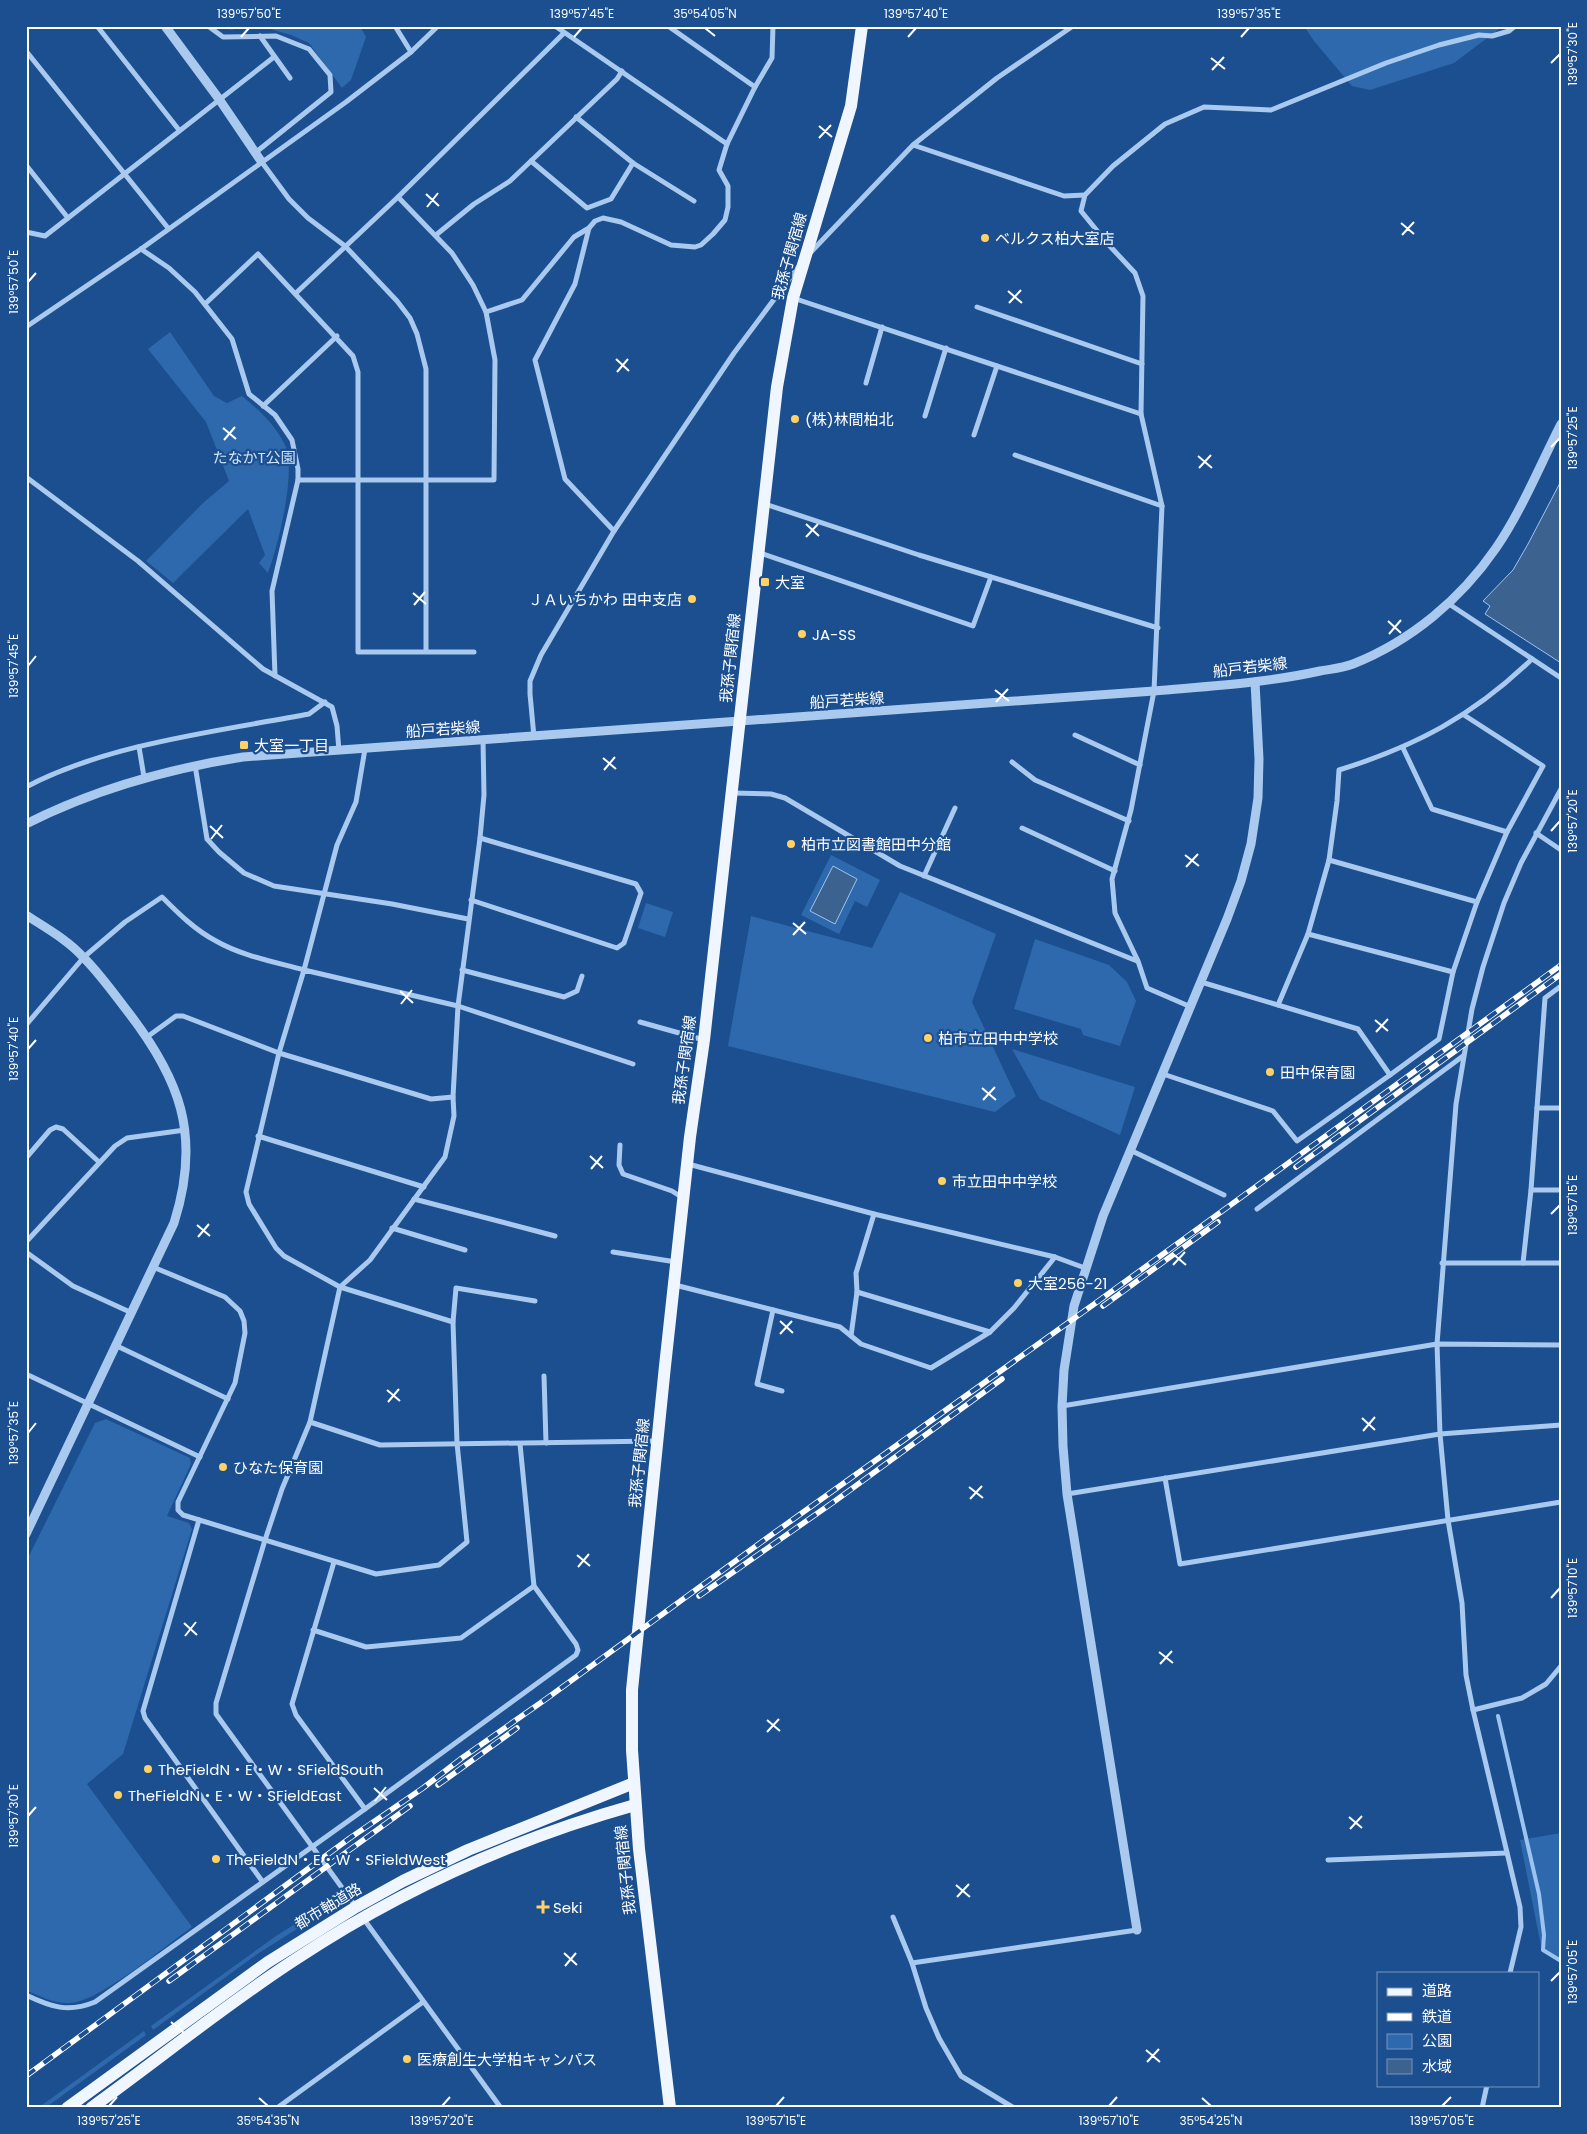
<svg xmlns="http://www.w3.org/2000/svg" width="1587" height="2134" font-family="Poppins,'Noto Sans JP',sans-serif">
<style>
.green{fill:#2e69ad}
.water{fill:#3c6290;stroke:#9cc4f0}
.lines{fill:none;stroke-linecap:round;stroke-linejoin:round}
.stream{stroke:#9cc4f0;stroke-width:4}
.minor{stroke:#a9c9ee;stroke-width:5}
.tertiary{stroke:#a9c9ee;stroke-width:9}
.primary{stroke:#f0f6ff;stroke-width:12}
.rail-casing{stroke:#fff;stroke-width:5.5}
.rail{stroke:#1b4f8f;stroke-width:4;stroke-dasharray:11;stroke-linecap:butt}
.ticks{fill:none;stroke:#fff;stroke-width:2}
.poi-dot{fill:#ffd166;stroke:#1b4f8f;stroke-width:2}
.labels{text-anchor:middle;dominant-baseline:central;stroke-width:4.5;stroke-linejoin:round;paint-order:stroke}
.poi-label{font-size:15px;fill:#fff;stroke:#1b4f8f;text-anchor:start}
.street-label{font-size:15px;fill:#fff;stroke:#1b4f8f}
.park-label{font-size:15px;fill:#cfe3fa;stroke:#1b4f8f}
.neatline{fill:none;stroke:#fff;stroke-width:2}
.ticks-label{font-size:12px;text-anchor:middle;fill:#fff}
</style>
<rect width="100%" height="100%" fill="#1b4f8f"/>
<!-- green -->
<g class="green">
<path d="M223 26H360L366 37 351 80 342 88 309 43 291 35 267 28 252 29 245 26 231 30Z"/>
<path d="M1304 26H1503L1454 63 1370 90 1352 86 1314 41Z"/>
<path d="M170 332 214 396 227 403 242 396C259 410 275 424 285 445 297 471 278 546 268 573L259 563 265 555 248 509 173 583 146 561 203 503 229 481 206 422 148 349Z"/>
<path d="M831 855 880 880 867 907 855 901 839 934 801 915Z"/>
<path d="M900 892 996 934 972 1002 1016 1096 995 1112 728 1046 751 916 872 948Z"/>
<path d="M646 903 673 912 665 937 638 928Z"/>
<path d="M1035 939 1109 965 1127 982 1136 1001 1120 1046 1083 1035 1081 1029 1014 1009Z"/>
<path d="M1012 1049 1135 1087 1120 1135 1040 1099Z"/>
<path d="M106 1419 190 1458 191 1464 167 1516 189 1523 192 1529 123 1754 87 1784 192 1927C165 1946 99 2002 70 2003 54 2004 40 1996 26 1990V1562L95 1423Z"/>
<path d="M1561 1833V1963L1542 1951 1520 1840Z"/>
<path d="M329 1903 331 1906 328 1909 256 1955 153 2030 151 2026 276 1936Z"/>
<path d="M144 2031 146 2035 45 2108H38Z"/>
</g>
<!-- water -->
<g class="water">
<path d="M1561 481V663L1485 614 1490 606 1483 601 1513 570 1528 544Z"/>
<path d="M833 866 857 879 835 924 810 911Z"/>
</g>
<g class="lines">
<!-- stream -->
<path class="stream" d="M1498 1716 1539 1894 1544 1935 1543 1950 1561 1961"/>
<!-- minor -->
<g class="minor">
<path d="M97 26 179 130"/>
<path d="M208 26 223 37 276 36 309 49 330 75 331 92 255 153"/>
<path d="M395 26 411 52"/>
<path d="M555 26 727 144 755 87 772 58 773 26"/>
<path d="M668 26 755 87"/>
<path d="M260 36 290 78"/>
<path d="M26 51 168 228"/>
<path d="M576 117 633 163 694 201"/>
<path d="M913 145 1064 196 1085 195"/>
<path d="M261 161 289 199 308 218 345 246 397 301 410 318 417 334 426 369V651"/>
<path d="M531 161 587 208 611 199 633 163"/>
<path d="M26 165 68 218"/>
<path d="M589 228 575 284 535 360 565 479 614 531"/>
<path d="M26 232 45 236 274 57"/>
<path d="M436 235 474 204 510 181 617 79 622 71"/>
<path d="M141 249 169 268 195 292 232 339 249 394 275 415 292 440 298 469V480L272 591 275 676"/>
<path d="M811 252 913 145 997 78 1073 26"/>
<path d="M296 293 398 197 563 34"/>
<path d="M793 298 1141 414"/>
<path d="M205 304 258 254 353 356 358 372V652H474"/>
<path d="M977 307 1142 364"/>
<path d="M486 312 522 300 574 237 589 228 595 221 603 218 621 222 671 245 695 247 701 245 713 234 725 220 728 207V186L719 170 727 144"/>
<path d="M26 327 141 249 346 102 411 52 438 26"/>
<path d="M866 383 882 327"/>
<path d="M263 406 337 336"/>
<path d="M925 416 946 348"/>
<path d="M974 435 997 366"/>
<path d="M1015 455 1162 506"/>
<path d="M26 477 138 561 263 669 332 707 337 726 339 751"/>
<path d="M298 480H494L495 360 486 312 473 285 452 253 398 197"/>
<path d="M765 504 919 555 1158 628"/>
<path d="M760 553 973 626 991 577"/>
<path d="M1449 604 1561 678"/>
<path d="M1464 715 1543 766 1507 832 1477 902 1453 972 1308 934 1329 860 1337 801 1339 770C1416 746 1473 716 1532 659"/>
<path d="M1075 735 1140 765"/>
<path d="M534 737 530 694V681L541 655 614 531 734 353 799 266"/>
<path d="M139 747 144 777"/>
<path d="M1403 748 1432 809 1507 832"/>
<path d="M1012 762 1035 780 1129 821"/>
<path d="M195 765 207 839 219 852 244 873 274 886 392 904 468 919"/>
<path d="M26 787C107 744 219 731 309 714L325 702"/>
<path d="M733 793 771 794 785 798 900 866 1137 961"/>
<path d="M1022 828 1115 871"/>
<path d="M1536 833 1561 850"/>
<path d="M1329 860 1477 902"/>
<path d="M924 876 955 808"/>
<path d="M471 900 617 948 624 943 641 893 636 884 480 838"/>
<path d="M462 970 564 997 577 991 582 976"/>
<path d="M1201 982 1358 1029 1390 1075 1439 1039 1453 972"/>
<path d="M1278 1005 1308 934"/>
<path d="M1191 1007 1147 988 1138 961 1115 913 1112 879 1131 810 1154 691 1162 506 1141 414 1143 296 1135 273 1107 243 1081 211 1085 195 1113 166 1165 124 1204 107 1271 110 1386 63 1439 45 1479 35 1492 36 1509 31 1515 26"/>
<path d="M640 1022 704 1040"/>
<path d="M26 1025 84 957 125 922 162 897C179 914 195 930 216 941 242 956 275 962 304 970L337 845 356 802 365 749"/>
<path d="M147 1037 176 1016H183L279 1053 431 1099 453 1097"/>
<path d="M1163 1074 1273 1111 1297 1141 1390 1075"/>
<path d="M1537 1108H1561"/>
<path d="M258 1136 424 1187"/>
<path d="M620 1145 619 1165 623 1174 672 1191 683 1198"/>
<path d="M1130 1150 1224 1195"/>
<path d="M26 1158 50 1130 56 1127 63 1129 99 1162"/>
<path d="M688 1164 874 1214 1055 1257 1085 1268"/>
<path d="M1531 1190H1561"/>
<path d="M414 1199 555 1236"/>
<path d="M1257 1209 1463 1056"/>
<path d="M392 1228 465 1250"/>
<path d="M26 1242 115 1146 127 1138 185 1130"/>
<path d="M26 1252 73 1286 132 1313"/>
<path d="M613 1252 676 1262"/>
<path d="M1442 1263H1561"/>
<path d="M1523 1263 1531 1190 1545 998 1561 986"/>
<path d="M153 1267 225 1297 240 1311 244 1321 245 1333 235 1383 178 1502V1510L183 1515 376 1574 439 1565 467 1542 457 1443 453 1322 340 1287 284 1256 276 1248 249 1204 246 1192 279 1053 304 970 458 1006 633 1064"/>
<path d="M675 1285 840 1327 861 1344 931 1368 990 1332 1014 1308 1055 1257"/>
<path d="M857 1292 990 1332"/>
<path d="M773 1310 757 1384 782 1391"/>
<path d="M453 1322 456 1288 535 1301"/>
<path d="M851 1336 857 1292 856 1273 874 1214"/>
<path d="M117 1346 228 1399"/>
<path d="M26 1374 200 1457"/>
<path d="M544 1376 546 1443"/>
<path d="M1062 1406 1437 1344 1561 1345"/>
<path d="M310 1422 380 1445 656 1441"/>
<path d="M1165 1478 1180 1564 1561 1502"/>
<path d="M1067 1494 1440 1434 1561 1425"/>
<path d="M199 1520 143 1711 145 1718 262 1881"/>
<path d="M334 1562 292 1704 296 1715 365 1809"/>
<path d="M313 1630 366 1647 461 1638 534 1586"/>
<path d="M1473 1710 1466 1675 1462 1603 1448 1520 1440 1434 1437 1344 1456 1104 1472 1009 1483 967 1504 903 1521 863 1561 789"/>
<path d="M1328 1860 1507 1853"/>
<path d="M356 1907 216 1714V1703L265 1540 282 1489 310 1422 340 1287 370 1260 445 1157 454 1116 453 1097 458 1006 480 838 484 795 483 740"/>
<path d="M893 1917 912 1963 926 2008 939 2038 961 2076 1014 2108"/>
<path d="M363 1918 501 2108"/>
<path d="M912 1963 1137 1930"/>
<path d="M1510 1973 1521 1927 1520 1907 1473 1710 1522 1698 1546 1684 1561 1666"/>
<path d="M26 1995C51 2007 68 2013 95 2002L365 1809 576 1655 578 1650 576 1644 534 1586 520 1444"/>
<path d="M277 2108 423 2002"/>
<path d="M1482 2108 1487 2085"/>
</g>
<!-- tertiary -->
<g class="tertiary">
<path d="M165 26 219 99 261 161"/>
<path d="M26 824C95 789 167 769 243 757L1154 691C1210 686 1266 683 1320 671 1331 669 1343 668 1353 664 1411 641 1461 599 1496 548 1522 510 1540 465 1561 424"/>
<path d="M26 915C46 928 68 940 84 958 99 973 112 991 125 1008 180 1078 202 1135 174 1223L26 1534"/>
<path d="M1137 1930 1067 1494 1063 1446 1062 1406 1064 1370 1074 1306 1103 1216 1227 919 1241 881 1251 844 1258 798 1259 759 1255 682"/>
</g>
<!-- primary -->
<g class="primary">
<path d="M67 2108 268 1962 356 1907 403 1881 468 1850 634 1783"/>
<path d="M91 2108C159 2059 225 2005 296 1959 400 1890 514 1839 635 1805"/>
<path d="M670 2108 639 1849 632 1750V1690L665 1366 690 1137 704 1040 777 387 793 298 851 106 862 26"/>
</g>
<defs>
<g id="rail">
<path d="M1296 1167 1561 974"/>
<path d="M1103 1306 1218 1222"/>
<path d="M699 1596 835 1501 1002 1379"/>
<path d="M438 1785 517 1728"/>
<path d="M169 1981 410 1806"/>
<path d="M26 2076 350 1838 423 1788 462 1758 546 1699 767 1538 1097 1302 1561 965"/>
</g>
</defs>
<!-- rail casing -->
<use href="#rail" class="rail-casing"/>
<!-- rail -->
<use href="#rail" class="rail"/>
</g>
<!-- ticks -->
<path class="ticks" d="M705 28 715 36M241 37 249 28M574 37 582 28M908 37 916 28M1241 37 1249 28M1211 58 1225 69M1551 63 1560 54M1212 70 1224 57M819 126 832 137M819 138 831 125M426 194 439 206M427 207 438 193M1401 223 1414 234M1402 235 1414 222M28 282 36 273M1008 291 1022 303M1009 303 1021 290M616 359 629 371M617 372 628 359M223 428 236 439M224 440 235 427M1551 447 1560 438M1198 456 1212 468M1199 468 1211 455M806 524 819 536M806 537 818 524M413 593 426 604M414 605 425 592M1388 621 1401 633M1389 634 1401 620M28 666 36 656M995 690 1009 701M996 702 1008 689M603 758 616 769M604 770 615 757M210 826 223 838M1551 831 1560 821M211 839 222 825M1185 855 1199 866M1186 867 1198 854M793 923 806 934M793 935 805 922M400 991 413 1003M401 1004 412 990M1375 1020 1388 1031M1376 1032 1388 1019M28 1049 36 1040M982 1088 996 1100M983 1100 995 1087M590 1156 603 1168M591 1169 602 1156M1551 1214 1560 1205M197 1225 210 1236M198 1237 209 1224M1172 1253 1186 1265M1173 1265 1185 1252M780 1321 793 1333M780 1334 792 1321M387 1390 400 1401M388 1402 399 1389M1362 1418 1375 1430M1363 1431 1375 1417M28 1433 36 1423M969 1487 983 1498M970 1499 982 1486M577 1555 590 1566M578 1567 589 1554M1551 1598 1560 1588M184 1623 197 1635M185 1636 196 1622M1159 1652 1173 1663M1160 1664 1172 1651M767 1720 780 1731M767 1732 779 1719M374 1788 387 1800M375 1801 386 1787M28 1816 36 1807M1349 1817 1362 1828M1350 1829 1362 1816M956 1885 970 1897M957 1897 969 1884M564 1953 577 1965M565 1966 576 1953M1551 1981 1560 1972M171 2022 184 2033M172 2034 183 2021M1146 2050 1160 2062M1147 2062 1159 2049M259 2098 268 2106M1202 2098 1211 2106M109 2106 117 2097M442 2106 450 2097M776 2106 784 2097M1109 2106 1117 2097M1442 2106 1451 2097"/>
<!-- markers -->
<g class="poi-dot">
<circle cx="985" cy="238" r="5"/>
<circle cx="795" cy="419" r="5"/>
<rect x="760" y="577" width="10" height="10" rx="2.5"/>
<circle cx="692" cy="599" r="5"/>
<circle cx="802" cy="634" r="5"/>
<rect x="239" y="740" width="10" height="10" rx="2.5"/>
<circle cx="791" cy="844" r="5"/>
<circle cx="928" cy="1038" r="5"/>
<circle cx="1270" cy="1072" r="5"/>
<circle cx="942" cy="1181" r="5"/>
<circle cx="1018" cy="1283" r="5"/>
<circle cx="223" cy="1467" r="5"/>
<circle cx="148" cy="1769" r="5"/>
<circle cx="118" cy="1795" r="5"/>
<circle cx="216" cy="1859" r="5"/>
<path d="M540.5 1899.5h5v5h5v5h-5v5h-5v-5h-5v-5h5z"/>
<circle cx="407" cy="2059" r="5"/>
</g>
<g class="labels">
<!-- poi labels -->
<g class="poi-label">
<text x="995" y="238">ベルクス柏大室店</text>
<text x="805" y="419">(株)林間柏北</text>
<text x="775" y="582">大室</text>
<text x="682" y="599" text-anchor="end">ＪＡいちかわ 田中支店</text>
<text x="812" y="634">JA-SS</text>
<text x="254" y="745">大室一丁目</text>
<text x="801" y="844">柏市立図書館田中分館</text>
<text x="938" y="1038">柏市立田中中学校</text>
<text x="1280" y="1072">田中保育園</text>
<text x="952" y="1181">市立田中中学校</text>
<text x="1028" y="1283">大室256-21</text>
<text x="233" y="1467">ひなた保育園</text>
<text x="158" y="1769">TheFieldN・E・W・SFieldSouth</text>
<text x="128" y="1795">TheFieldN・E・W・SFieldEast</text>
<text x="226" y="1859">TheFieldN・E・W・SFieldWest</text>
<text x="553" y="1907">Seki</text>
<text x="417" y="2059">医療創生大学柏キャンパス</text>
</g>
<!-- street labels -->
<g class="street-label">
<text transform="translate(789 256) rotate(-74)">我孫子関宿線</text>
<text transform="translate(730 658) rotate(-84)">我孫子関宿線</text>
<text transform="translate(1250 667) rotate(-7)">船戸若柴線</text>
<text transform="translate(847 700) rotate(-4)">船戸若柴線</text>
<text transform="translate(443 729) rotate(-4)">船戸若柴線</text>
<text transform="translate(684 1060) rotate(-82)">我孫子関宿線</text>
<text transform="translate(639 1463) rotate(-84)">我孫子関宿線</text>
<text transform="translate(625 1870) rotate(-96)">我孫子関宿線</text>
<text transform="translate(328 1906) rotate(-31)">都市軸道路</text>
</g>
<!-- park labels -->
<g class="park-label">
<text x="254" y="457">たなかT公園</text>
</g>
</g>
<!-- border -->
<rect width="1587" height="2134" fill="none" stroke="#1b4f8f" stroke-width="55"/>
<!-- legend -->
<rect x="1377" y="1972" width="162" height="115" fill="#1b4f8f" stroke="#7695bc"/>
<rect x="1387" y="1988" width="25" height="8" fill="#f0f6ff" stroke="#7695bc"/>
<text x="1422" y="1996" font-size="15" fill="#ffffff">道路</text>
<rect x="1387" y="2013" width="25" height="8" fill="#ffffff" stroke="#7695bc"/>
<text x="1422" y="2022" font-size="15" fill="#ffffff">鉄道</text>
<rect x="1387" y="2034" width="25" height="15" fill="#2e69ad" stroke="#7695bc"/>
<text x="1422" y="2046" font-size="15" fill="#ffffff">公園</text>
<rect x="1387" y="2059" width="25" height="15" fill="#3c6290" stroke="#7695bc"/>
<text x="1422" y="2072" font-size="15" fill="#ffffff">水域</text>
<rect x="28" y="28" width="1532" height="2078" class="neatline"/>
<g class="ticks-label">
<text x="249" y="18">139°57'50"E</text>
<text x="582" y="18">139°57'45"E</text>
<text x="705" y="18">35°54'05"N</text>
<text x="916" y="18">139°57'40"E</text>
<text x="1249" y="18">139°57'35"E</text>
<text transform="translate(1573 54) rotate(-90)" y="4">139°57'30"E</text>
<text transform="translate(14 282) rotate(-90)" y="4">139°57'50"E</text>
<text transform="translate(1573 438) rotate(-90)" y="4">139°57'25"E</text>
<text transform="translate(14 666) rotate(-90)" y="4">139°57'45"E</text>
<text transform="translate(1573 821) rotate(-90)" y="4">139°57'20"E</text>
<text transform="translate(14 1049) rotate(-90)" y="4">139°57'40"E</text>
<text transform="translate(1573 1205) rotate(-90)" y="4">139°57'15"E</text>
<text transform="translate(14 1433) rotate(-90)" y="4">139°57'35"E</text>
<text transform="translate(1573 1588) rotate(-90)" y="4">139°57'10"E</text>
<text transform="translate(14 1816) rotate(-90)" y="4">139°57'30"E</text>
<text transform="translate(1573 1972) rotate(-90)" y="4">139°57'05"E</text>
<text x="109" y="2125">139°57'25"E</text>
<text x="268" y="2125">35°54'35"N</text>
<text x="442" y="2125">139°57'20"E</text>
<text x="776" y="2125">139°57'15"E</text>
<text x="1109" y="2125">139°57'10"E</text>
<text x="1211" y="2125">35°54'25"N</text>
<text x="1442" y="2125">139°57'05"E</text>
</g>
</svg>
